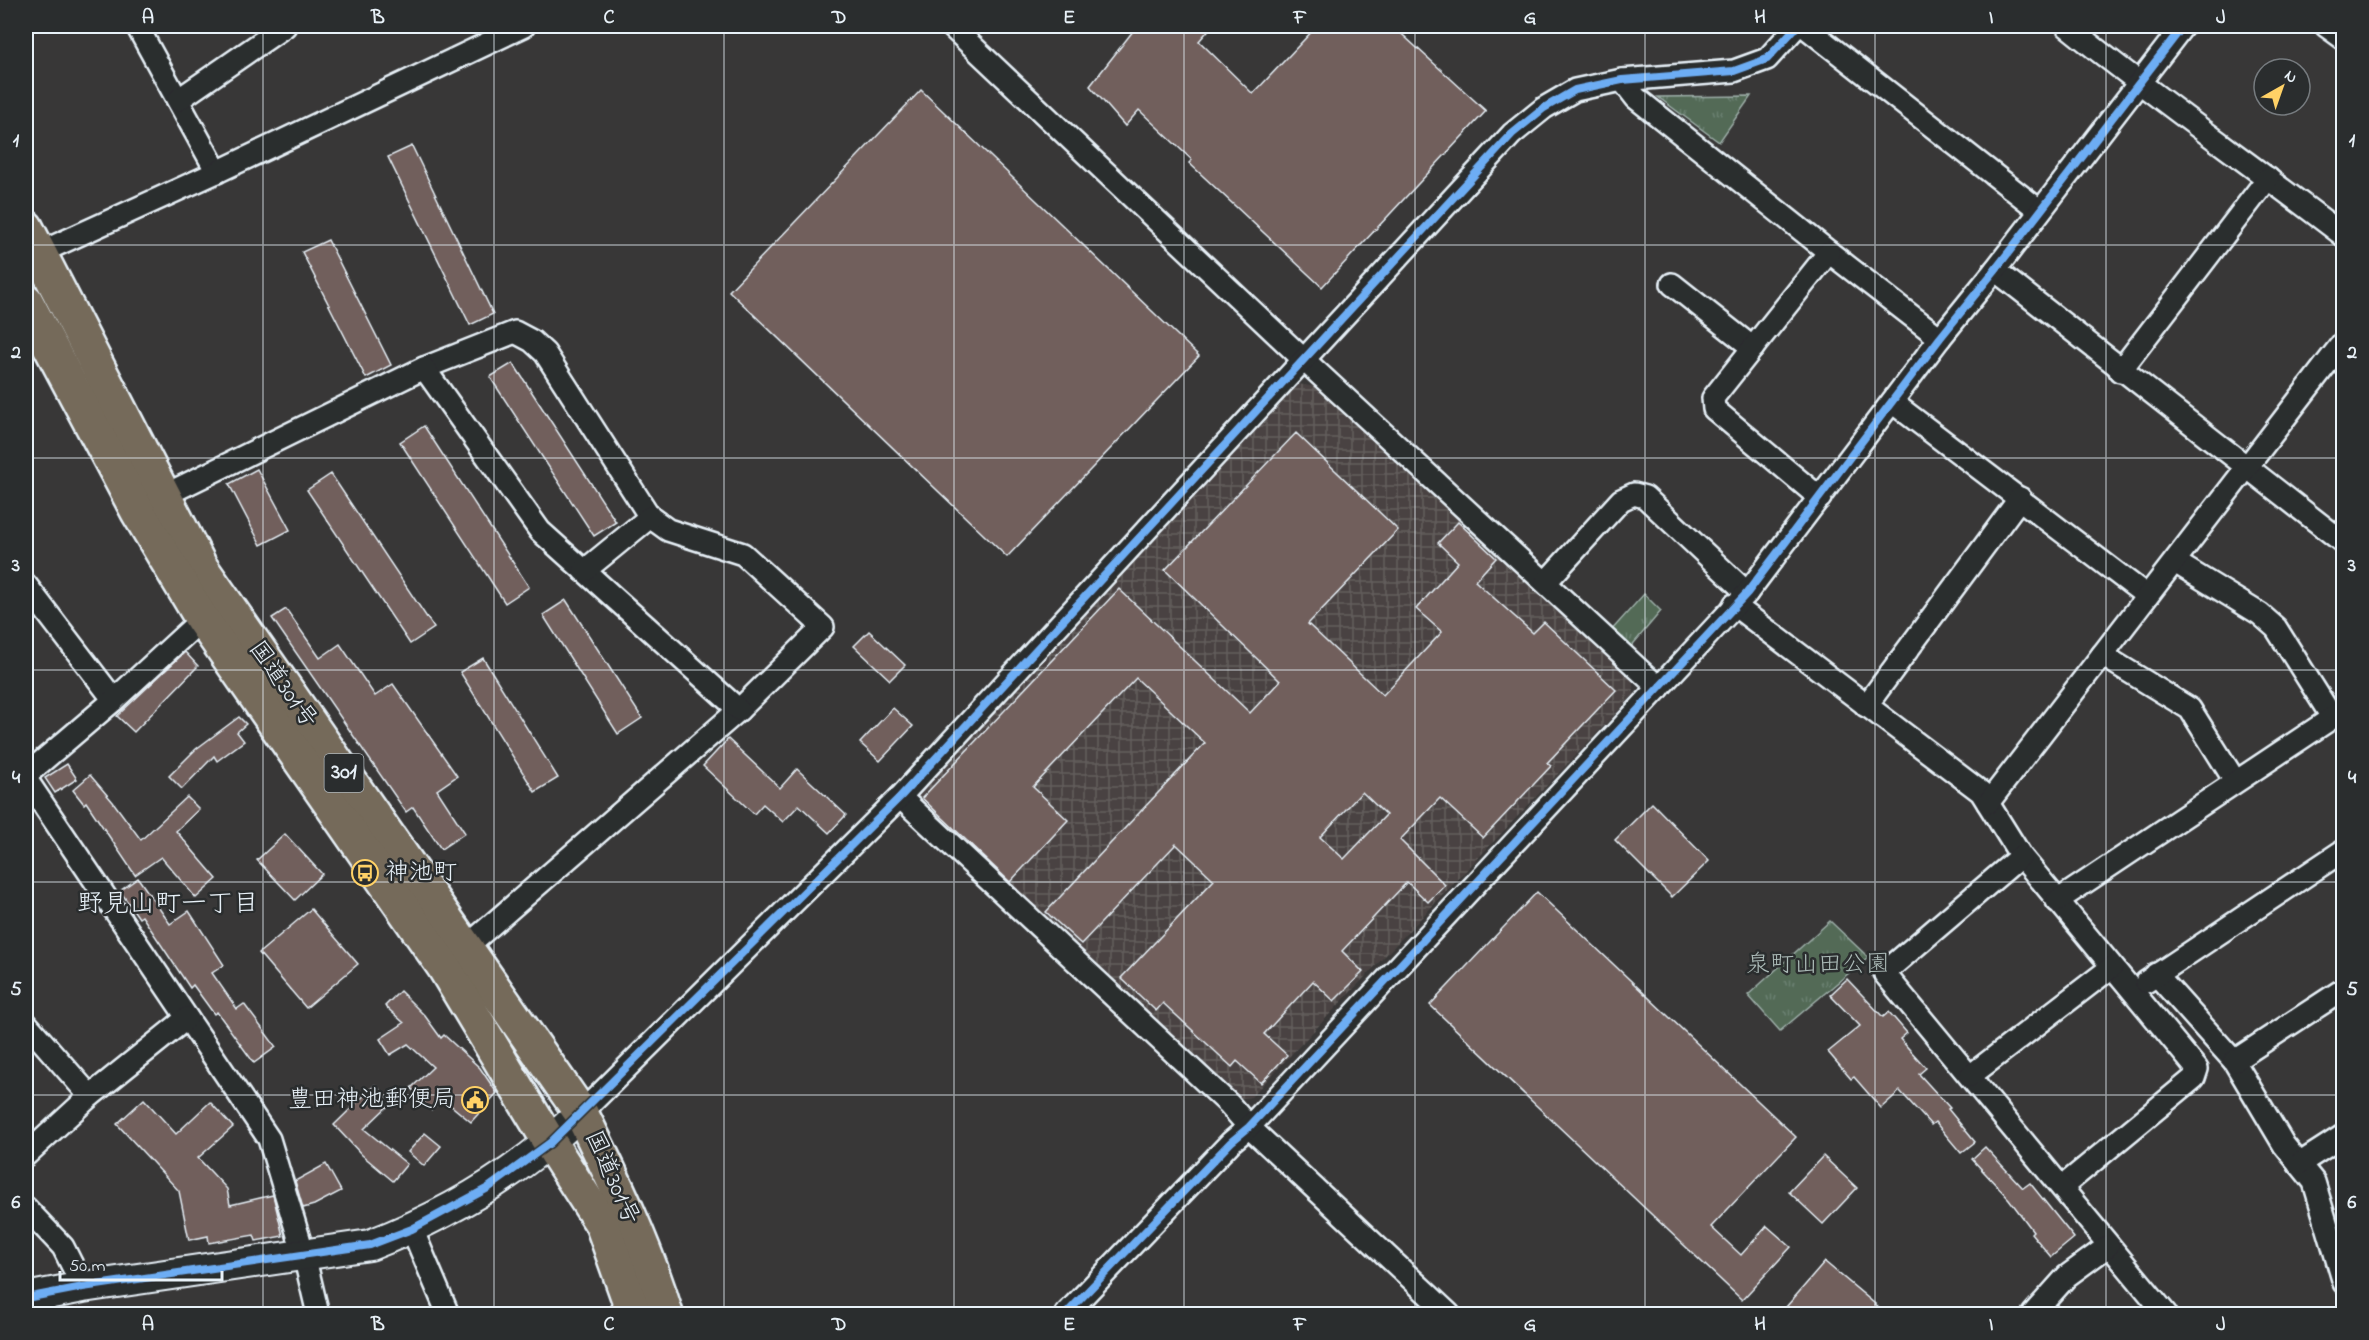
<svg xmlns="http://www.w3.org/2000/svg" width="2369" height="1340" font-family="'Indie Flower','Klee One',sans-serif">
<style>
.industrial{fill:url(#industrial-grid)}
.grass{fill:url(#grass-tufts);stroke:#9daea8;stroke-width:1.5}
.building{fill:#715f5c;stroke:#e8f1f8;stroke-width:1.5;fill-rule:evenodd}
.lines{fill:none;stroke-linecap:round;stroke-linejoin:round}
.street-casing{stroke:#e8f1f8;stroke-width:26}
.secondary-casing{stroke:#e8f1f8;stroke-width:34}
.highway-casing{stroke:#e8f1f8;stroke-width:38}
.street{stroke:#2a2d2e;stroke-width:21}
.secondary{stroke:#2a2d2e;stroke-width:30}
.highway{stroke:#746a5a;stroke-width:33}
.cycleway-casing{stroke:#2a2d2e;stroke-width:11}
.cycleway{stroke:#6dadf4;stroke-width:8}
.grid{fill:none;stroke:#e8f1f8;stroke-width:1.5;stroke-opacity:0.55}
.labels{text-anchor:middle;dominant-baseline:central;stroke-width:5;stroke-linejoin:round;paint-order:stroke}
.shield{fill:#2a2d2e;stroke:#afb6bb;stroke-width:1.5}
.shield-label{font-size:22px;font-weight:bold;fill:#e8f1f8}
.street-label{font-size:24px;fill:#e8f1f8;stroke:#2a2d2e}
.poi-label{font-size:24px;fill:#e8f1f8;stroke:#2a2d2e;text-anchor:start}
.park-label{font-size:24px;fill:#acbbb8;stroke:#2a2d2e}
.neighbourhood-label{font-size:26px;fill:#e8f1f8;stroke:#2a2d2e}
.neatline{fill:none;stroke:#e8f1f8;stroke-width:2}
.grid-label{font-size:20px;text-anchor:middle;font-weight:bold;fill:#e8f1f8}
</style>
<defs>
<pattern id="industrial-grid" width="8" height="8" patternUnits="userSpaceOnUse" patternTransform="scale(1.5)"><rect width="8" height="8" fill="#494342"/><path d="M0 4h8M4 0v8" fill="none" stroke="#635f5e"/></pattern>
<pattern id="grass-tufts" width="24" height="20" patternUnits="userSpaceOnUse" patternTransform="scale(1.5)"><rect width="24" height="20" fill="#526a57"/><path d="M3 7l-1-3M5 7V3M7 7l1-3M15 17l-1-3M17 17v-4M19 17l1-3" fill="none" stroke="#6b8070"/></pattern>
</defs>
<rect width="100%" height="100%" fill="#383737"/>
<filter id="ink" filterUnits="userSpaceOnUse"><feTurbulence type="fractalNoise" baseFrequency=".0167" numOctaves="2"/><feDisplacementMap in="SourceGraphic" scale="12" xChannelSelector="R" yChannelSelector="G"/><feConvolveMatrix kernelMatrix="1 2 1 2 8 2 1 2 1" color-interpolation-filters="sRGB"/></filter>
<g filter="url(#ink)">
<!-- industrial -->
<path class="industrial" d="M1298 384 1318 387 1632 676 1634 694 1251 1097 1240 1098 918 803V793Z"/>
<!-- grass -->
<g class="grass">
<path d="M1751 96 1719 142 1658 97Z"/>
<path d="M1644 594 1661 611 1629 649 1610 632Z"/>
<path d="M1830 921 1868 957 1780 1031 1748 995Z"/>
</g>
<!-- building -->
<g class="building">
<path d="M1137 26H1212L1199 41 1253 94 1317 26H1393L1486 111 1322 287 1189 163 1192 160 1139 110 1125 126 1090 86Z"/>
<path d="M921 90 1199 356 1007 557 729 291Z"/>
<path d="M412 146 493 314 470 325 388 157Z"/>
<path d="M328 240 391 365 366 378 302 252Z"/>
<path d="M513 363 616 522 594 536 490 377Z"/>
<path d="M424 426 529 587 505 603 400 442Z"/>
<path d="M1296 433 1398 530 1308 624 1383 695 1442 632 1416 609 1458 562 1438 543 1458 522 1496 558 1475 581 1533 633 1544 622 1616 690 1547 763 1551 766 1483 838 1440 798 1400 840 1445 885 1428 902 1407 882 1342 951 1363 972 1334 1001 1313 981 1264 1034 1287 1055 1261 1083 1237 1061 1232 1067 1163 1003 1156 1011 1121 978 1214 880 1176 844 1081 944 1046 912 1205 743 1136 678 1033 787 1068 820 1010 882 922 798 1119 589 1250 713 1280 681 1165 570ZM1362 792 1386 815 1344 859 1320 837Z"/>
<path d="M257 469 290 530 261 545 229 484Z"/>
<path d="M331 474 434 628 410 644 307 490Z"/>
<path d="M566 600 642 718 618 734 543 615Z"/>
<path d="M286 609 320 658 340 644 375 696 393 684 457 776 437 790 465 833 441 849 413 807 406 812 272 618Z"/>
<path d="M869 631 905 665 890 680 854 646Z"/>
<path d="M185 652 198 666 134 732 117 716Z"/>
<path d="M483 658 558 778 535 792 460 672Z"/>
<path d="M893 708 913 726 880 761 860 743Z"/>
<path d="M239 717 246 724 237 732 244 741 217 761 214 756 182 789 169 776 196 749Z"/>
<path d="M728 739 780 788 797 769 846 815 829 833 799 805 783 822 763 804 754 814 703 766Z"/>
<path d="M67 764 77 779 55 793 45 778Z"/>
<path d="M90 775 113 802 141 840 187 797 199 809 176 831 217 879 196 898 161 857 135 875 86 802 84 804 73 790Z"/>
<path d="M1652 803 1709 861 1672 897 1615 840Z"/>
<path d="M285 834 322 874 295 900 257 860Z"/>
<path d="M138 878 170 924 189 911 224 965 212 973 237 1009 244 1004 276 1047 254 1063 217 1012 214 1014 193 985 190 988 142 916 139 918 120 891Z"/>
<path d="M1537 892 1796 1137 1711 1227 1741 1255 1767 1226 1791 1247 1742 1300 1430 1005Z"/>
<path d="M311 909 358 964 306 1008 259 953Z"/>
<path d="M1847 979 1883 1017 1889 1012 1907 1033 1900 1039 1926 1068 1919 1074 1950 1108 1948 1109 1975 1142 1961 1153 1935 1122 1931 1125 1900 1091 1881 1108 1854 1077 1851 1079 1828 1052 1860 1026 1830 995Z"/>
<path d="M400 991 425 1016 441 1038 444 1035 480 1068 497 1093 471 1122 443 1099 431 1110 411 1088 433 1067 408 1044 390 1055 380 1039 404 1023 385 1006Z"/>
<path d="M375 1085 392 1102 364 1129 407 1164 393 1181 362 1155 334 1125Z"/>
<path d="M144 1099 176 1134 210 1102 233 1127 198 1158 227 1189 230 1205 273 1195 283 1236 256 1241 254 1235 209 1243 208 1236 189 1240 179 1191 117 1124Z"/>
<path d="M425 1133 441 1146 424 1166 408 1152Z"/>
<path d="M1985 1147 2023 1188 2030 1183 2074 1238 2051 1257 2031 1233 2033 1231 2009 1199 1972 1159Z"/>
<path d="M1823 1156 1857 1188 1823 1224 1789 1192Z"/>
<path d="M326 1164 341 1191 314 1205 303 1208 295 1181Z"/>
<path d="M1825 1262 1887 1314H1780Z"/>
</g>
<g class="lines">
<defs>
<g id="street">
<path d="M137 26 217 172"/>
<path d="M951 26 1303 359 1659 688"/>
<path d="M1804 26 2039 210"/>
<path d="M2067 26C2157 99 2252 165 2344 236"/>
<path d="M2326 26 2344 39"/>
<path d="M1622 80 1636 98 1829 252 1940 338"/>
<path d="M178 100 285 26"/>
<path d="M39 253 217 172 524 26"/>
<path d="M1995 270 2344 543"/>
<path d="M1672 284 1753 348"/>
<path d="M424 368 515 332 532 341 545 353 650 517 668 530 743 554 823 627 739 710 465 948"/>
<path d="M2120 371 2268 178"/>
<path d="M1892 402 2147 596"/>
<path d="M163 496 424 368 540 531 739 710"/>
<path d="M1820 498 1714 409 1713 398 1829 252"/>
<path d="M2175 562 2260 614 2276 628 2332 717"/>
<path d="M584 571 650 517"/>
<path d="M1546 582 1621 500 1634 494 1645 497 1747 593"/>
<path d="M26 585 114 700"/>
<path d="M1734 605 1981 792 2021 856 2197 1069 2194 1078 2062 1187"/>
<path d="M2102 655 2190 709 2235 781"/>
<path d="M1866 706 2020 498"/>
<path d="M26 775 114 700 202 619"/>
<path d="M26 779 269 1139 304 1255 318 1314"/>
<path d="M900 797 1229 1104 1249 1127 1449 1314"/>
<path d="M1988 803 2344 341"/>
<path d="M2021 856 1884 973 2166 1314"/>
<path d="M2057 901 2344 710"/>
<path d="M2156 974 2234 1061 2284 1145 2314 1182 2344 1283"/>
<path d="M2146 982 2344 850"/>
<path d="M26 1023 90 1096"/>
<path d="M2234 1061 2344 989"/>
<path d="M1970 1076 2112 967"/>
<path d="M581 1113 900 797 1512 134 1544 108 1575 90 1622 80 1734 71 1767 59 1797 26"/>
<path d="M26 1155 90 1096 187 1018"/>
<path d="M2299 1164 2344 1135"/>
<path d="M26 1208 63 1247 83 1287"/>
<path d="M412 1229 448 1314"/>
<path d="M1066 1314 1231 1142 1249 1127 1747 593 1940 338 1995 270 2183 26"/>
<path d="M2033 1314 2067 1276 2108 1246"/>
</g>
<path id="secondary" d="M26 1298 83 1287 370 1245C450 1214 520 1173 581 1113"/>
<g id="highway">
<path d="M26 227 200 566 581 1113C613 1178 645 1244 666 1314"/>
<path d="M26 301 138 512 202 619 444 967 550 1143 602 1224 634 1314"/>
</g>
</defs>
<!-- street casing -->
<use href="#street" class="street-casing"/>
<!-- secondary casing -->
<use href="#secondary" class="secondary-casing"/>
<!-- highway casing -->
<use href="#highway" class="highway-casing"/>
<!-- street -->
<use href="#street" class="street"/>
<!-- secondary -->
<use href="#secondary" class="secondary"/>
<!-- highway -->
<use href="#highway" class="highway"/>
<defs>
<g id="cycleway">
<path d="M26 1298 83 1287 370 1245 412 1229 488 1188 550 1143 900 797 1512 134 1544 108 1575 90 1622 80 1734 71 1767 59 1797 26"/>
<path d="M1066 1314 1231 1142 1249 1127 1747 593 1940 338 1995 270 2183 26"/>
</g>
</defs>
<!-- cycleway casing -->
<use href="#cycleway" class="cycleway-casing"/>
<!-- cycleway -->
<use href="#cycleway" class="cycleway"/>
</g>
</g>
<!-- grid -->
<path class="grid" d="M263 26V1314M494 26V1314M724 26V1314M954 26V1314M1184 26V1314M1415 26V1314M1645 26V1314M1875 26V1314M2106 26V1314M26 245H2344M26 458H2344M26 670H2344M26 882H2344M26 1095H2344"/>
<!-- icons -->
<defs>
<symbol id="bus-ring" viewBox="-11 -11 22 22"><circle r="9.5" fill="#2a2d2e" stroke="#ffd166" stroke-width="1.5"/><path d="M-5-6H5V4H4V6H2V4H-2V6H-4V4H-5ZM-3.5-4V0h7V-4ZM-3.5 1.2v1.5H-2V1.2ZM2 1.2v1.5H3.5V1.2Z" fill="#ffd166"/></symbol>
<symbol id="civic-ring" viewBox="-11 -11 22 22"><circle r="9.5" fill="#2a2d2e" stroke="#ffd166" stroke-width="1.5"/><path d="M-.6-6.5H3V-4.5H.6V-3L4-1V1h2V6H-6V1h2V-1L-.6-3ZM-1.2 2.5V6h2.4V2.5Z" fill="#ffd166"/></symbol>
</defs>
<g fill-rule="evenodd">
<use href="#bus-ring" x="350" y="858" width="30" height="30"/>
<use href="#civic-ring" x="460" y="1085" width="30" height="30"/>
</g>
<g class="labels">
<!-- shield labels -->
<rect class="shield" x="324.5" y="754" width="39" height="38" rx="4.5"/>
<g class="shield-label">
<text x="344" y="773">301</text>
</g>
<!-- street labels -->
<g class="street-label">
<text transform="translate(282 685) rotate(55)">国道301号</text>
<text transform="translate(611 1178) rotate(66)">国道301号</text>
</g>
<!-- poi labels -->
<g class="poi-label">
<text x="385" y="873">神池町</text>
<text x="456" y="1100" text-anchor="end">豊田神池郵便局</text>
</g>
<!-- park labels -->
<g class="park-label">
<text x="1818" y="965">泉町山田公園</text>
</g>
<!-- neighbourhood labels -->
<g class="neighbourhood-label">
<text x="168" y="905">野見山町一丁目</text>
</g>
</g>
<!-- margin -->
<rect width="2369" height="1340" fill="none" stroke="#2a2d2e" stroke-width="66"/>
<!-- north arrow -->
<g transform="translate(2282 87) rotate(40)"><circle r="28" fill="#2a2d2e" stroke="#767b7f" stroke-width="1.5"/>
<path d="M0-4.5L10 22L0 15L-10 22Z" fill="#ffd166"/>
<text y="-9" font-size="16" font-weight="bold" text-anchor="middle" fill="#e8f1f8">N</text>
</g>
<!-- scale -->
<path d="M60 1271v9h162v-9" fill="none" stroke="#e8f1f8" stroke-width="3"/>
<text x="69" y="1271" font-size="18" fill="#e8f1f8" stroke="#2a2d2e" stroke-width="4.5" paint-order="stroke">50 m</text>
<rect x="33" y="33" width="2303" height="1274" class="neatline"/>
<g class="grid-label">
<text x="148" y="23">A</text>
<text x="378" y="23">B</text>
<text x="609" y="23">C</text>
<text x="839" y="23">D</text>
<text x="1069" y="23">E</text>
<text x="1300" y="23">F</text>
<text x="1530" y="23">G</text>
<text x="1760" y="23">H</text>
<text x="1991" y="23">I</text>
<text x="2221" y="23">J</text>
<text x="16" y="146">1</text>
<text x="2352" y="146">1</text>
<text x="16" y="358">2</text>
<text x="2352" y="358">2</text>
<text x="16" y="571">3</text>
<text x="2352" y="571">3</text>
<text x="16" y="783">4</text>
<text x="2352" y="783">4</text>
<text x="16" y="995">5</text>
<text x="2352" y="995">5</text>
<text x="16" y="1208">6</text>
<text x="2352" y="1208">6</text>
<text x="148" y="1330">A</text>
<text x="378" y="1330">B</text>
<text x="609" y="1330">C</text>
<text x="839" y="1330">D</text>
<text x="1069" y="1330">E</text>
<text x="1300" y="1330">F</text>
<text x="1530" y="1330">G</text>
<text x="1760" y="1330">H</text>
<text x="1991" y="1330">I</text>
<text x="2221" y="1330">J</text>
</g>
</svg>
